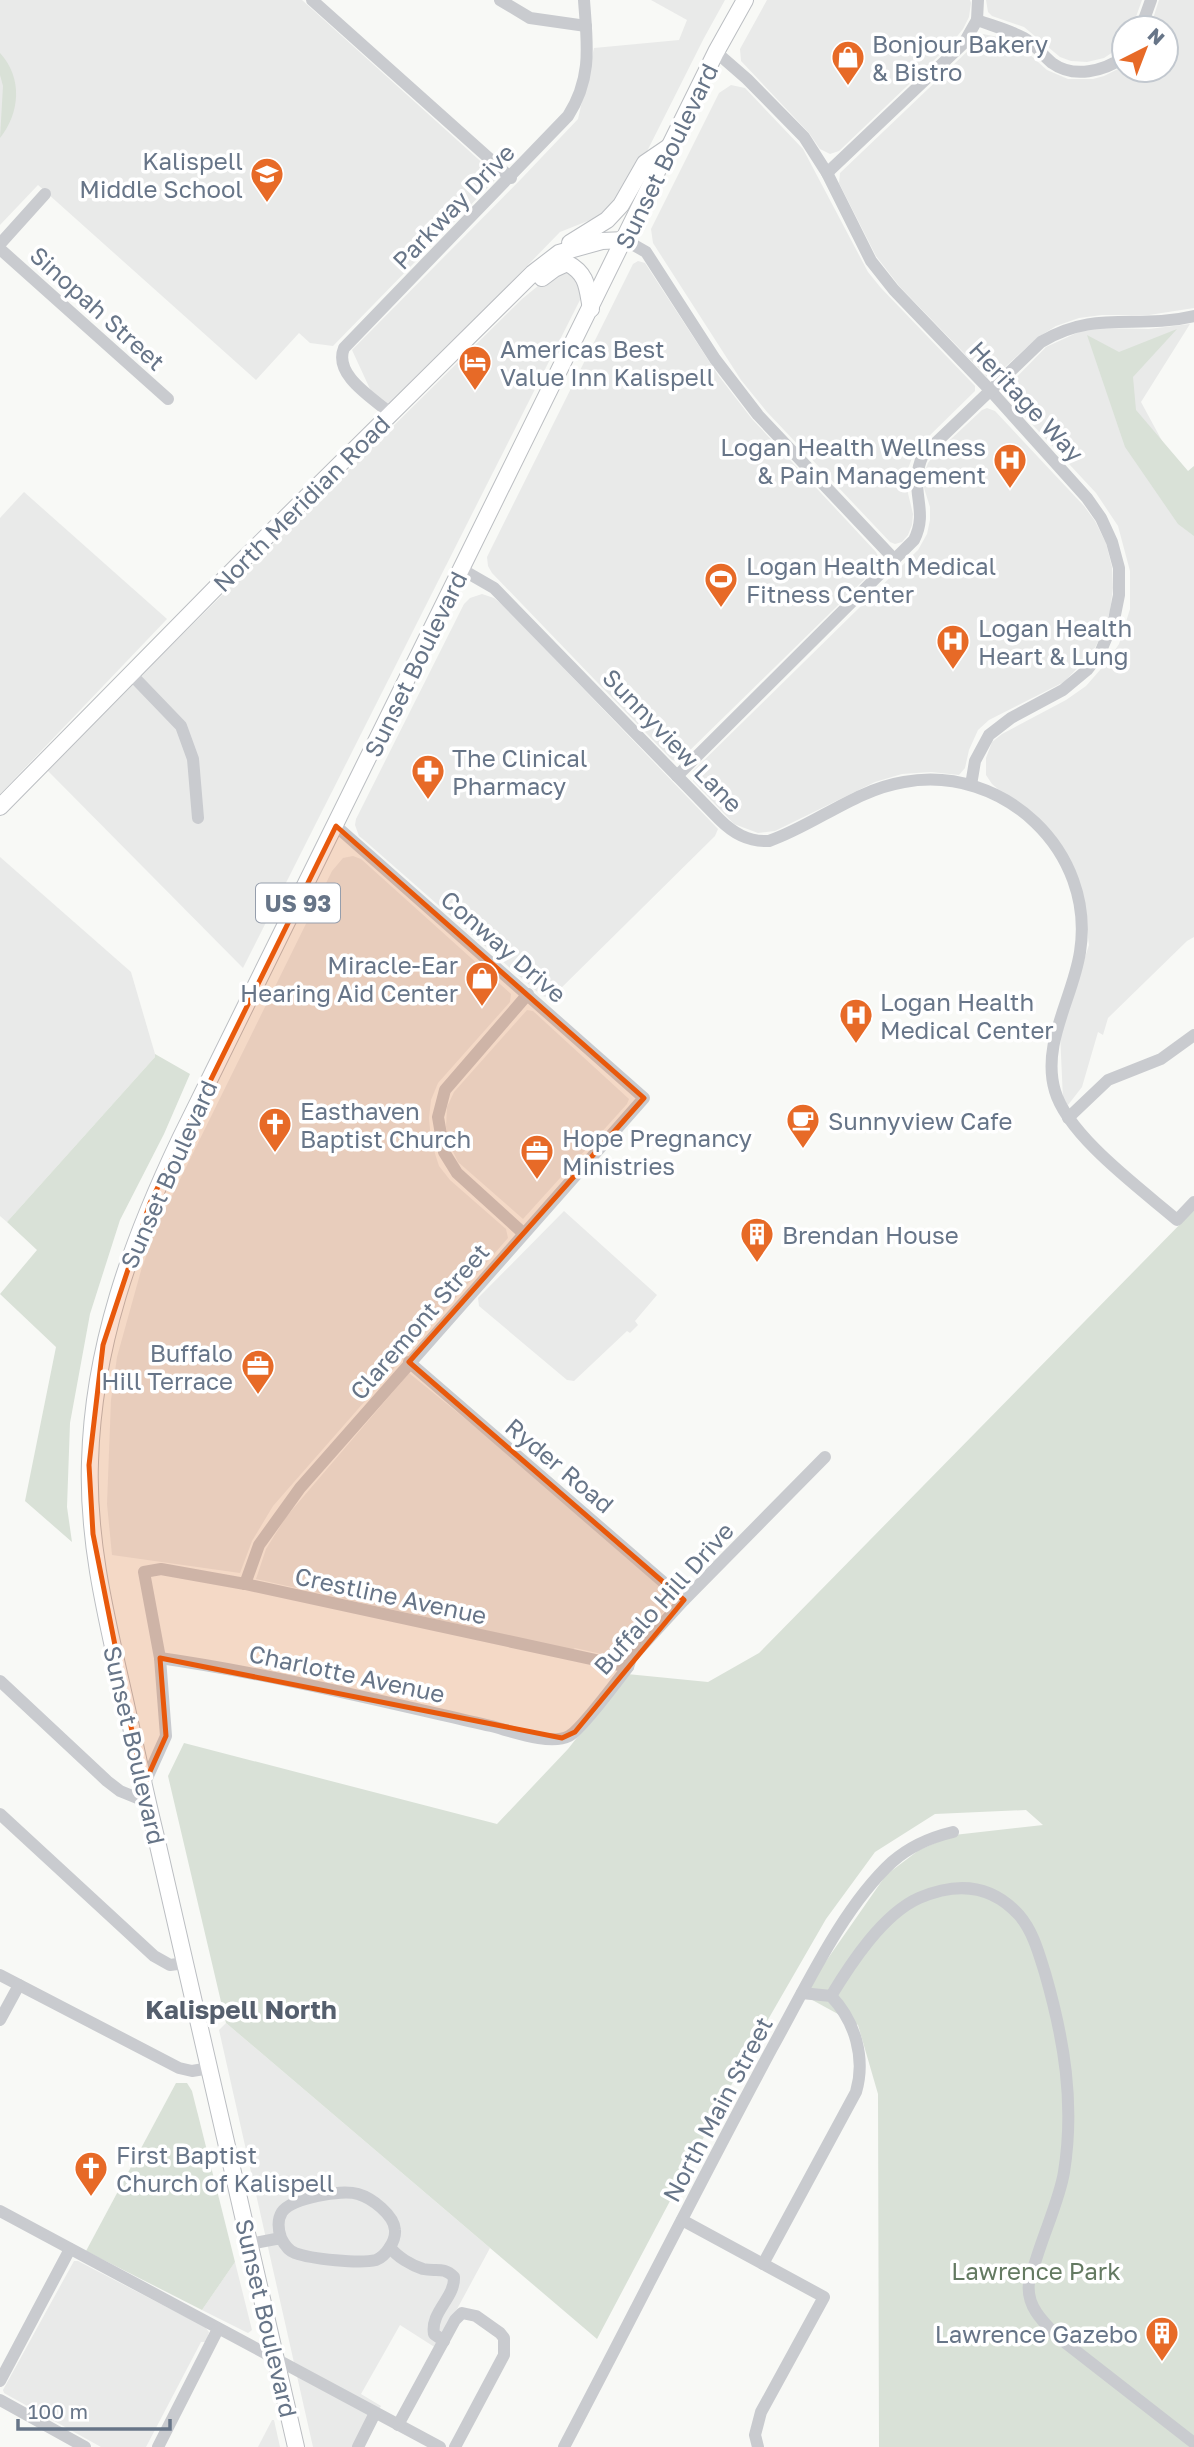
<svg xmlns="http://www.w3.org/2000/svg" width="1194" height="2447" font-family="'Golos Text',sans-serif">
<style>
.built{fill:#e9eae9}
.green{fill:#d9e1d7}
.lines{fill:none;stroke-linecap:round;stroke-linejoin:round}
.major-casing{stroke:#bbbec2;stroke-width:18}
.minor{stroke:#c9cbcf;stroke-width:12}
.major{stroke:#fff;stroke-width:16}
.marked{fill:#e8590c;fill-opacity:0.2;stroke:#e8590c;stroke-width:5;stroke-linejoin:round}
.labels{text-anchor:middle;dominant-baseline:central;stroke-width:7;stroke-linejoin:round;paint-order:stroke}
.shield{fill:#fff;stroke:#959eac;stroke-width:2}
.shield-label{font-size:23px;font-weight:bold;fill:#677588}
.poi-label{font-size:24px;fill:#677588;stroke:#fff;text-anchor:start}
.street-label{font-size:24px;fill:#677588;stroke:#fff}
.park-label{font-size:24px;fill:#647a62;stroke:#fff}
.neighbourhood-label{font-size:26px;font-weight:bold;fill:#555f6d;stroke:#fff}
</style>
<rect width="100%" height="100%" fill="#f8f9f6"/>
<!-- built -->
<g class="built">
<path d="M0 0H302L498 177 333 346 310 343 299 333 256 380 38 185 0 225Z"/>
<path d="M651 0H725L704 38 618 209 560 232 382 415 352 350 522 178 578 119 594 48 679 40 687 20Z"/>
<path d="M767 0H970L971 3 969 17 963 29 950 45 839 151 830 154 820 149 809 133 741 61 740 49Z"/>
<path d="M986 0H1142L1132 28H1124V41L1119 48 1104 58 1087 62 1071 61 1060 57 1024 27 992 16 988 12Z"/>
<path d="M1159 0H1194V308L1149 315H1102L1079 318 1056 326 1037 338 993 378H988L900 287 876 256 839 183 840 173 973 46 983 34 1003 38 1019 45 1047 70 1068 79H1093L1104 76 1124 66V70H1166V28H1150Z"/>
<path d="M731 85 745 88 803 149 868 272 881 288 975 386V391L922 443 912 458 906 474V485L913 514 912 525 908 535 902 542 895 544 890 542 767 412 741 380 653 243 651 229 719 93Z"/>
<path d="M638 261 645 263 718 375 752 419 876 552 880 560 876 568 680 760 676 761 672 760 492 573 488 566 487 557 633 264Z"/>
<path d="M555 272 575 274 584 292 243 968 46 769 522 299Z"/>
<path d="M1190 324 1141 402 1194 500V937L1187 941 1108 1018 1103 1035 1098 1032 1082 1087 1068 1105 1063 1099 1060 1033 1089 945 1082 890 1055 838 992 784 986 775V758L992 742 1002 734 1066 700 1086 686 1107 662 1119 644 1130 609V571L1118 526 1096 493 1002 392 1046 347 1081 331 1103 328 1149 329Z"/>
<path d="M987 408 995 411 1084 506 1095 521 1106 543 1112 567 1113 588 1110 611 1102 635 1092 653 1064 682 989 720 978 730 969 750 965 768 959 775 931 772 902 774 875 782 775 831 758 833 734 824 693 781V771L918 550 927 534 930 520V507L924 488V474L928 463 935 454 982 410Z"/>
<path d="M24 492 167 619 0 794V518Z"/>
<path d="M482 594 494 598 504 606 718 829 715 836 551 998 542 996 364 840 359 836 355 825 356 819 464 604 470 598Z"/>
<path d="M353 856 361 859 511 994 510 1002 438 1083 431 1100 429 1118 431 1141 439 1166 450 1180 506 1229 508 1238 273 1506 252 1541 240 1573 112 1555 107 1504 111 1400 117 1357 142 1267 158 1224 332 871 343 858Z"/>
<path d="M0 857 131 972 155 1054V1057L7 1222 0 1216Z"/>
<path d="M527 1010 533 1011 629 1099 627 1104 523 1219 458 1162 448 1141 446 1127 447 1107 454 1092Z"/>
<path d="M564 1211 657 1295 635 1321 638 1325 630 1333 627 1331 574 1381 567 1380 479 1306 478 1298Z"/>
<path d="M409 1373 587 1518 675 1599 623 1657 619 1658 575 1648 572 1650 256 1579 266 1549 286 1517Z"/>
<path d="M226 2023 490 2248 436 2348 400 2325 361 2394 381 2406 360 2447H313L219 2030Z"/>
<path d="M74 2261H78L205 2327 209 2332 206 2342H201L146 2447H101L4 2393 3 2390Z"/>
<path d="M235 2262 252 2330 248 2333 202 2310Z"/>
<path d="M272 2420H274L280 2447H258Z"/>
</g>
<!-- green -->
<g class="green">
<path d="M0 53C23 78 20 113 0 138L3 86 0 75Z"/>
<path d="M1177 329 1133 377 1136 410 1188 471 1194 466V536L1178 524 1125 447 1087 335 1119 352Z"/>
<path d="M155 1054 190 1074 164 1134 120 1220 90 1314 70 1423 67 1507 72 1542 25 1501 56 1347 0 1294 37 1250 7 1222 155 1057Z"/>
<path d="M1194 1210V2447H879L878 2094 858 2025 805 1996 817 1974 886 1875 919 1850 954 1835 1043 1825 1026 1810 935 1814 875 1852 826 1919 743 2063 597 2339 226 2023 168 1776 184 1743 497 1824 568 1749 627 1674 708 1682 759 1653Z"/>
<path d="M176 2083H187L192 2091 235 2262 202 2310 86 2251Z"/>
</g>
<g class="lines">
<defs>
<g id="major">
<path d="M570 243 607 220 621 205 645 163 670 146"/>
<path d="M542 278 554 269 567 263C588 274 587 288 591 309"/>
<path d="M0 807 244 559 533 273 559 253 602 241 625 240"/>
<path d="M296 2447C250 2245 204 2043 157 1841 146 1797 137 1753 127 1709 109 1628 87 1546 90 1462 93 1347 131 1242 180 1139L716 52 745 0"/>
</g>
</defs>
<!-- major casing -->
<use href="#major" class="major-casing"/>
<!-- minor -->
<g class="minor">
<path d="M312 0 511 178"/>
<path d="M500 0 530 18 586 26"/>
<path d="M978 0 977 20C993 26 1009 30 1024 38 1035 44 1042 55 1052 63 1074 79 1104 71 1124 57"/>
<path d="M1141 28 1151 0"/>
<path d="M716 52 747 79 804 137 827 173 871 261 894 290 990 390 1087 498 1101 518 1112 542 1119 568V595L1114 620 1100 653 1087 670 1063 690 1011 718 989 735 975 761 971 785"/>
<path d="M827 173 964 43 977 20"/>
<path d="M625 240 646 252 715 359 758 415 895 560"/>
<path d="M0 244 45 194"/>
<path d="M0 249 168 399"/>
<path d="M390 413C373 398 333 375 344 348L568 116C593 77 587 43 584 0"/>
<path d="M461 569 494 588 719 819C733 833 748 842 769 841 815 825 855 790 904 782 1003 764 1096 851 1080 952 1073 998 1041 1044 1055 1091 1068 1136 1141 1189 1177 1220L1194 1202"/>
<path d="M130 673 181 726 193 759 198 818"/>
<path d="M677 776 914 540C930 509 907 490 923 455L1041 342C1096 309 1136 330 1194 316"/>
<path d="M1068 1118 1108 1080 1161 1059 1194 1035"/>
<path d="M523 1233 457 1173 444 1152 438 1117 445 1090 528 994"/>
<path d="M409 1362 684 1600"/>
<path d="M245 1584 259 1545 300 1488 644 1098 336 826"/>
<path d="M160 1658C271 1674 381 1701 491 1726 511 1731 550 1746 569 1736 581 1730 617 1681 628 1667L631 1658 684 1600 825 1457"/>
<path d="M0 1681 107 1781 120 1791 147 1802"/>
<path d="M143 1787 166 1736 160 1658 144 1572 161 1569 245 1584 628 1667"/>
<path d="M0 1814 154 1956 170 1965 185 1963"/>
<path d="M0 1975 179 2068 192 2071 210 2068"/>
<path d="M831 1996C851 1963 883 1914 919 1898 956 1882 991 1884 1019 1915 1033 1931 1039 1954 1045 1973 1064 2039 1075 2103 1064 2172 1060 2198 1043 2235 1035 2263 1033 2269 1030 2276 1029 2283 1026 2306 1043 2322 1058 2337L1194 2443"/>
<path d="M0 2020 19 1985"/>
<path d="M0 2211 440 2447"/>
<path d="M682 2220 824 2297 761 2412 755 2435 758 2447"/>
<path d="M250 2244 281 2238C284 2244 289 2251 295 2253 311 2259 360 2264 376 2260 386 2256 396 2241 395 2230 394 2215 372 2198 358 2194 342 2189 292 2198 282 2212 277 2220 278 2229 281 2238"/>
<path d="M390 2247C397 2257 411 2265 423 2269 436 2272 443 2266 454 2277 455 2298 430 2312 434 2334L444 2341"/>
<path d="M763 2264 856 2092C866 2058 855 2021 831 1996L802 1993"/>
<path d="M0 2381 70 2249"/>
<path d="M0 2400 85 2447"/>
<path d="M398 2425 455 2320 462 2313 476 2316 500 2333 504 2338V2355L455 2447"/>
<path d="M158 2447 218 2329"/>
<path d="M358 2447 375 2413"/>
<path d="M564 2447C634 2314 701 2180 772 2048 805 1989 842 1908 892 1862 909 1847 932 1837 953 1832"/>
</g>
<!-- major -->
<use href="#major" class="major"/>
</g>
<!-- marked area -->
<path class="marked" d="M336 826 644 1098 409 1362 684 1600 575 1732 562 1738 160 1658 166 1736 143 1787 93 1534 89 1465 103 1345 150 1203Z"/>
<!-- icons -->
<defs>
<symbol id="shop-pin" viewBox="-11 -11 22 30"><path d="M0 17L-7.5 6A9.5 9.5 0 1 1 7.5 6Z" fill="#e76a27" stroke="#fff"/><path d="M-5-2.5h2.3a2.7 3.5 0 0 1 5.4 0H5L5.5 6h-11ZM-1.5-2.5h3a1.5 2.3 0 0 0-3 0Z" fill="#fff"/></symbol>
<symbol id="school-pin" viewBox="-11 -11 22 30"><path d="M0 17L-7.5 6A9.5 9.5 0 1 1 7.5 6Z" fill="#e76a27" stroke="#fff"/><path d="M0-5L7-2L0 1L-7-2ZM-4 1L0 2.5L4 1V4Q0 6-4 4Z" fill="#fff"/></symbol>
<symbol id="hotel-pin" viewBox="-11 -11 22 30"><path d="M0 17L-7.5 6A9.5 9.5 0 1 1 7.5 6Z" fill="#e76a27" stroke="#fff"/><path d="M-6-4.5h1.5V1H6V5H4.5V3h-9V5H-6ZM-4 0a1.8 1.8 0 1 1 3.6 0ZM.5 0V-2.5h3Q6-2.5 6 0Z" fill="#fff"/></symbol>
<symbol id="hospital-pin" viewBox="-11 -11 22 30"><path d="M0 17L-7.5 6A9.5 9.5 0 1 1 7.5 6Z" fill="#e76a27" stroke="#fff"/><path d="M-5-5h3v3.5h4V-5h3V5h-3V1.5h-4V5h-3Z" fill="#fff"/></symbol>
<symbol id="stadium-pin" viewBox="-11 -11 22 30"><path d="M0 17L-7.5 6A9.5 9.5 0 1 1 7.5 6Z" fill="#e76a27" stroke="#fff"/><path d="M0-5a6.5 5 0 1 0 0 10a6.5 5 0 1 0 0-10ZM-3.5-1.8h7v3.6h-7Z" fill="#fff"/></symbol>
<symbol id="pharmacy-pin" viewBox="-11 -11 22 30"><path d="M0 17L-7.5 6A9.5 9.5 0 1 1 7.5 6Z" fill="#e76a27" stroke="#fff"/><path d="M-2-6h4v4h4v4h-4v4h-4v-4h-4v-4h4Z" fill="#fff"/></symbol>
<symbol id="cafe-pin" viewBox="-11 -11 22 30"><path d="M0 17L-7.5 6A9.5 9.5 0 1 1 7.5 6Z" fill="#e76a27" stroke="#fff"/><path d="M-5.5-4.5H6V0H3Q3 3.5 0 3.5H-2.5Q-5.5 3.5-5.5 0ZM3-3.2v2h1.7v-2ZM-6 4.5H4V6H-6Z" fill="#fff"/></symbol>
<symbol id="church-pin" viewBox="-11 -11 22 30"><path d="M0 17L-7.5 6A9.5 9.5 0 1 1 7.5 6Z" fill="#e76a27" stroke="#fff"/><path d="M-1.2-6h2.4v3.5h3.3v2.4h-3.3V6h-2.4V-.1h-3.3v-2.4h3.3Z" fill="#fff"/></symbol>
<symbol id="office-pin" viewBox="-11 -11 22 30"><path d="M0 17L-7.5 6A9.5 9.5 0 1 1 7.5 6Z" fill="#e76a27" stroke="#fff"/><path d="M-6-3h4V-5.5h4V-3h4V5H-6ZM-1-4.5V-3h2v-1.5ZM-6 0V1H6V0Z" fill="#fff"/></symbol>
<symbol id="building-pin" viewBox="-11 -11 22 30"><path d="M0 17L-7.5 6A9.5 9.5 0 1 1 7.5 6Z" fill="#e76a27" stroke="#fff"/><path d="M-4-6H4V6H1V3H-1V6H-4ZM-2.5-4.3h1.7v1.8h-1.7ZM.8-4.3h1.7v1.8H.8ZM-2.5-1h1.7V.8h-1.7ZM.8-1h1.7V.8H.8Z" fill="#fff"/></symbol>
</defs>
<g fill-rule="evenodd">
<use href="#shop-pin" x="829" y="38" width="38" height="52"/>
<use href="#school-pin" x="248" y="155" width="38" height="52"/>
<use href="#hotel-pin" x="456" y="343" width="38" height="52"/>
<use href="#hospital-pin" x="991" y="441" width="38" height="52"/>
<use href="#stadium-pin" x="702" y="560" width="38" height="52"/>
<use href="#hospital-pin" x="934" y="622" width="38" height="52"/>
<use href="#pharmacy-pin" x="409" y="752" width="38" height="52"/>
<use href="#shop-pin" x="463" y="959" width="38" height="52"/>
<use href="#hospital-pin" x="837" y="996" width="38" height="52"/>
<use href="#cafe-pin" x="784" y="1101" width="38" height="52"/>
<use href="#church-pin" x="256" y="1105" width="38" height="52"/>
<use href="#office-pin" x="518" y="1132" width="38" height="52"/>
<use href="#building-pin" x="738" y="1215" width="38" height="52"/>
<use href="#office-pin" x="239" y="1347" width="38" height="52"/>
<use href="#church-pin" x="72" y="2149" width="38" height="52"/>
<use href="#building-pin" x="1143" y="2314" width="38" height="52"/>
</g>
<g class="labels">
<!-- shield labels -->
<rect class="shield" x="256" y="883.5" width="84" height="39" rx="5"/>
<g class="shield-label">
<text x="298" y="903">US 93</text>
</g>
<!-- poi labels -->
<g class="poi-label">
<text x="872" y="43">Bonjour Bakery<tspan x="872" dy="28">&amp; Bistro</tspan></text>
<text x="243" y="160" text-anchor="end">Kalispell<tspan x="243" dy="28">Middle School</tspan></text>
<text x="500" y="348">Americas Best<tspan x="500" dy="28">Value Inn Kalispell</tspan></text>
<text x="986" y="446" text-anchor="end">Logan Health Wellness<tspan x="986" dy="28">&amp; Pain Management</tspan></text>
<text x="746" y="565">Logan Health Medical<tspan x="746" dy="28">Fitness Center</tspan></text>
<text x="978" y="627">Logan Health<tspan x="978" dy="28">Heart &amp; Lung</tspan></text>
<text x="452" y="757">The Clinical<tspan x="452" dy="28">Pharmacy</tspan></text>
<text x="458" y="964" text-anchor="end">Miracle-Ear<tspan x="458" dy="28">Hearing Aid Center</tspan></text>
<text x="880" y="1001">Logan Health<tspan x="880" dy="28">Medical Center</tspan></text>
<text x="300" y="1110">Easthaven<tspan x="300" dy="28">Baptist Church</tspan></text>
<text x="828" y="1120">Sunnyview Cafe</text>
<text x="562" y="1137">Hope Pregnancy<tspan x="562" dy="28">Ministries</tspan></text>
<text x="782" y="1234">Brendan House</text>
<text x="233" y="1352" text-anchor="end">Buffalo<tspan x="233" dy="28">Hill Terrace</tspan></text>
<text x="116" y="2154">First Baptist<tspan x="116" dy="28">Church of Kalispell</tspan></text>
<text x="1138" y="2333" text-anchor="end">Lawrence Gazebo</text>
</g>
<!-- street labels -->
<g class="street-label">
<text transform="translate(666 156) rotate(-64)">Sunset Boulevard</text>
<text transform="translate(453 206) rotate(-46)">Parkway Drive</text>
<text transform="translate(98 308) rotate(42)">Sinopah Street</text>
<text transform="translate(1027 401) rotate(47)">Heritage Way</text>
<text transform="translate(301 503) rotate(-45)">North Meridian Road</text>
<text transform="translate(415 664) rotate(-64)">Sunset Boulevard</text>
<text transform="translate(673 740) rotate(46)">Sunnyview Lane</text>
<text transform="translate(504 946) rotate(41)">Conway Drive</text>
<text transform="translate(168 1174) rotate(-66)">Sunset Boulevard</text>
<text transform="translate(419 1321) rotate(-49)">Claremont Street</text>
<text transform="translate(560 1465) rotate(40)">Ryder Road</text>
<text transform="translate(391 1595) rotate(12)">Crestline Avenue</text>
<text transform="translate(663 1598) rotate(-48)">Buffalo Hill Drive</text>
<text transform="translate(347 1673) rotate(12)">Charlotte Avenue</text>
<text transform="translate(135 1745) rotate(77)">Sunset Boulevard</text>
<text transform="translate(717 2109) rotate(-62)">North Main Street</text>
<text transform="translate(267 2318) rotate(77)">Sunset Boulevard</text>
</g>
<!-- park labels -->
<g class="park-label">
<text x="1036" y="2270">Lawrence Park</text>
</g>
<!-- neighbourhood labels -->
<g class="neighbourhood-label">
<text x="241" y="2009">Kalispell North</text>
</g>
</g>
<!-- north arrow -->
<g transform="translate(1145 49) rotate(42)"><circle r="33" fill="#ffffff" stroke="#c2c8cf" stroke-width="2"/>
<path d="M0-5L12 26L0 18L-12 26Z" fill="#e76a27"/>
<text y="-10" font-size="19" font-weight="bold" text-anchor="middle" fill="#677588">N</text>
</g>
<!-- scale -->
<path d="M18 2419v10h152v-10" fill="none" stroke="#677588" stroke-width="3.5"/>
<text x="28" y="2419" font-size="21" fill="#677588" stroke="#ffffff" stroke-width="5" paint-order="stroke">100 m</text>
</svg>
